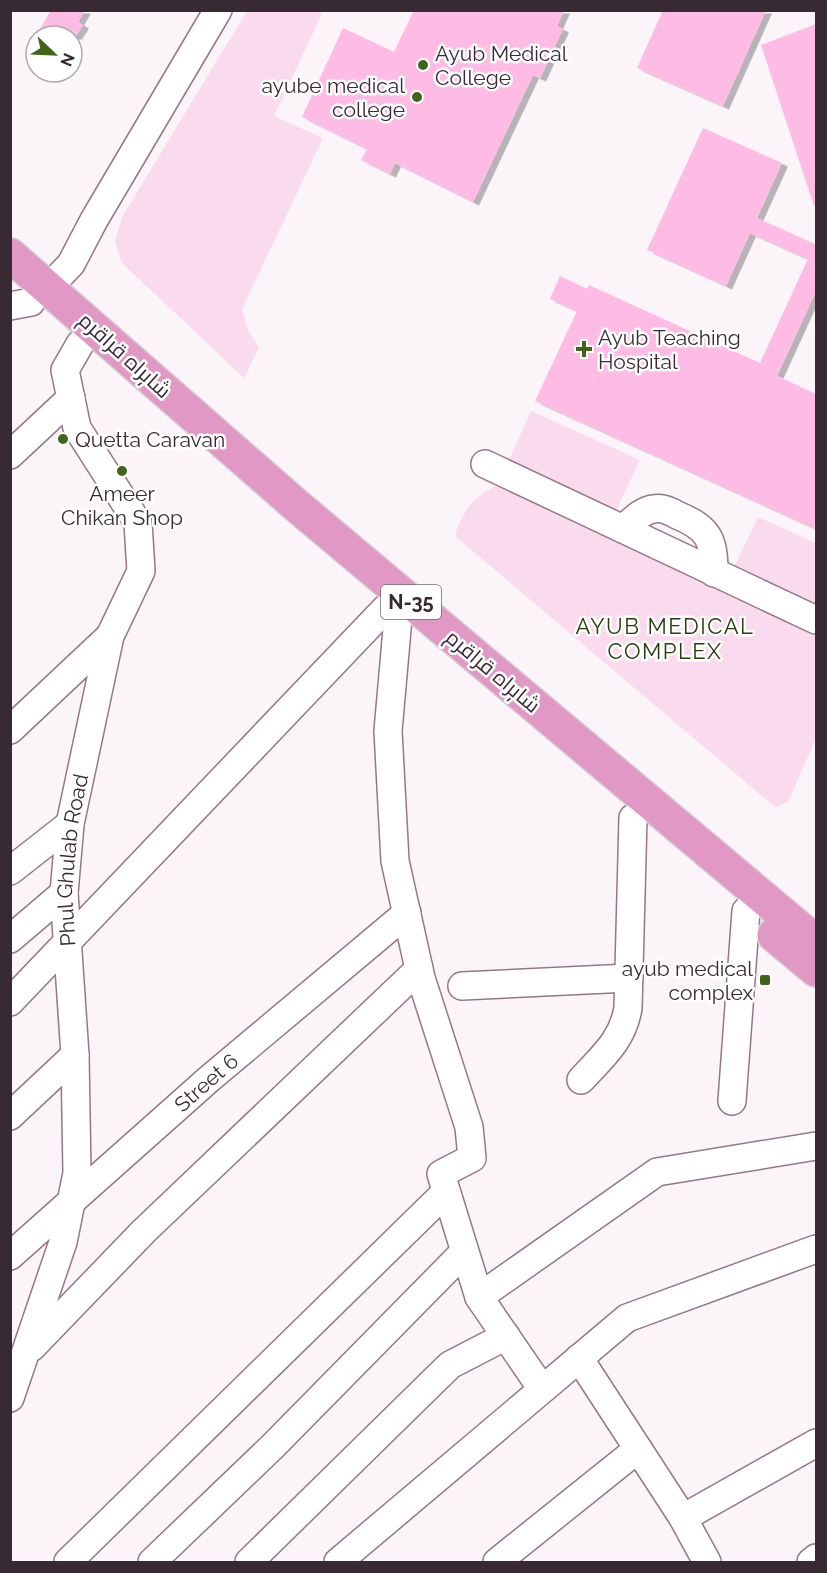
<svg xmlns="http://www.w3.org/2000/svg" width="827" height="1573" font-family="Raleway,Cairo,sans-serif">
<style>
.green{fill:#fadaed}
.building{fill:#febbe3;filter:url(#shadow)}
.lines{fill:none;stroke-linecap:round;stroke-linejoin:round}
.minor-casing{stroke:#957789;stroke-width:30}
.highway-casing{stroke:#d3d0d2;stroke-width:36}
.minor{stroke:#fff;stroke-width:27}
.highway{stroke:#e298c5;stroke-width:33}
.poi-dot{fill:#40641c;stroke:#fff;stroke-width:2}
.labels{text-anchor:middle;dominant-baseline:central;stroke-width:5;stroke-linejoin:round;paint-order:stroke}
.shield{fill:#fff;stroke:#736a70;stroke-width:1.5}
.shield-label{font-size:20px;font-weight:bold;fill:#372a32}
.poi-label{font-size:21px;fill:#372a32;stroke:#fff;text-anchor:start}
.street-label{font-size:21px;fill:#372a32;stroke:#fff}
.neighbourhood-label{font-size:22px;letter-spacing:1.5px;fill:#253e0c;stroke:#fff}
</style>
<defs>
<filter id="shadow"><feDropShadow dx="6" dy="3.5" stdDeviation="0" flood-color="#0004"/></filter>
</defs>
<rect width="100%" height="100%" fill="#fbf4f8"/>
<!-- green -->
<g class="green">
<path d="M314 10 322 14 274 116 323 138 242 309 248 330 259 347 244 378 122 263 115 242 122 217 247 11Z"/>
<path d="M531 411 640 460 616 511 508 462Z"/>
<path d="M501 484 816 633V738L788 802 775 807 455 536C462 509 476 494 501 484Z"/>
<path d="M758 517 816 543V607L734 567Z"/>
</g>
<!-- building -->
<g class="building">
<path d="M51 10H85L78 22 83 25 76 36H36Z"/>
<path d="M414 10H564L557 26 563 29 540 78 533 75 473 202 395 163 390 174 361 160 367 149 302 117 343 28 394 52Z"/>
<path d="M663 10H766L723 106 637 68Z"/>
<path d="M816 24V206H814L761 45Z"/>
<path d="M703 128 782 163 757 218 815 244 816 242V291L777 376 816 394V529L535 401 577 311 550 299 560 276 587 289 589 285 760 363 808 259 750 233 726 286 647 250Z"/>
</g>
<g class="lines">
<defs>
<g id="minor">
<path d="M49 287 71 264 94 220 218 10"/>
<path d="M10 306 31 302"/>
<path d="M10 455 71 398"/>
<path d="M485 464 816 620"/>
<path d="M623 529C632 521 642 510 654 509 662 507 670 511 677 515 708 528 714 538 714 573"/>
<path d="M398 618 388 731 395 861 421 978 469 1127 472 1158 441 1174 479 1297 542 1389"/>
<path d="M10 730 110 636"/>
<path d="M10 871 70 824"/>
<path d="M10 939 64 893"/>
<path d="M462 986 629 978"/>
<path d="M10 1002 386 608"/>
<path d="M581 1080C602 1057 623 1040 628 1008L633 818"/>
<path d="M732 1101 746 911"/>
<path d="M10 1116 75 1055"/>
<path id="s1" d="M10 1256 209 1079 407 913"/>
<path d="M479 1297 657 1172 816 1146"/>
<path d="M32 1347 144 1231 419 969"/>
<path d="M579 1358 683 1518 707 1562"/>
<path id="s2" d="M10 1398 63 1242 77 1173 75 1055 64 893 70 824 110 636 141 571 138 523 77 428 65 370 80 344"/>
<path d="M683 1518 816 1443"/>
<path d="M68 1562 446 1192"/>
<path d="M152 1562 272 1447 463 1253"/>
<path d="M249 1562 450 1365 506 1336"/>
<path d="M338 1562 627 1318 816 1249"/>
<path d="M497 1562 638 1449"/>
<path d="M811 1562 816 1558"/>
</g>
<g id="highway">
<path d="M10 255 297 506 816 942"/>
<path d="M774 935 816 970"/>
</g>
</defs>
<!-- minor casing -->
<use href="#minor" class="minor-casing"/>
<!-- highway casing -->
<use href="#highway" class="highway-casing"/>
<!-- minor -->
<use href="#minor" class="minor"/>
<!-- highway -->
<use href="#highway" class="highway"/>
</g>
<!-- markers -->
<g class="poi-dot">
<circle cx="423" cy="65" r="6"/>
<circle cx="417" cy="97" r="6"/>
<path d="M581 340h6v6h6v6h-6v6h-6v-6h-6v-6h6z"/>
<circle cx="63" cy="439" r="6"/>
<circle cx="122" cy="471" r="6"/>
<rect x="759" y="974" width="12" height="12" rx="3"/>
</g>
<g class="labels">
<!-- shield labels -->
<rect class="shield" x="381" y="585" width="60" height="34" rx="4.5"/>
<g class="shield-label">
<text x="411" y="602">N-35</text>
</g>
<!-- poi labels -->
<g class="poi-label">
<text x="435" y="53">Ayub Medical<tspan x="435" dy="24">College</tspan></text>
<text x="405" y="85" text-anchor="end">ayube medical<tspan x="405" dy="24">college</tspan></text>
<text x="598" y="337">Ayub Teaching<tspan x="598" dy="24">Hospital</tspan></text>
<text x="75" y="439">Quetta Caravan</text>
<text x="122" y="493" text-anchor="middle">Ameer<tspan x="122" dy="24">Chikan Shop</tspan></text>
<text x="753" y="968" text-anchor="end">ayub medical<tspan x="753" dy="24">complex</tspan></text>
</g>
<!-- street labels -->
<g class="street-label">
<text transform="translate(125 355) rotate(42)">شاہراہ قراقرم</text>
<text transform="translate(493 671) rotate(40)">شاہراہ قراقرم</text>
<text stroke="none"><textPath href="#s2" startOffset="549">Phul Ghulab Road</textPath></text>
<text stroke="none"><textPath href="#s1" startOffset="262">Street 6</textPath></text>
</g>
<!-- neighbourhood labels -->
<g class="neighbourhood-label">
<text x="665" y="626">AYUB MEDICAL<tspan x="665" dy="25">COMPLEX</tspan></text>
</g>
</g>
<!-- border -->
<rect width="827" height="1573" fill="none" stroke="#372a32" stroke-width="24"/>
<!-- north arrow -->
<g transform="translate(54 54) rotate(113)"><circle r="28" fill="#ffffff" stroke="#afaaad" stroke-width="1.5"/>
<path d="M0-4.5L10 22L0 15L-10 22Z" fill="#40641c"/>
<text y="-9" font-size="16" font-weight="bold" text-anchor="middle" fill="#372a32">N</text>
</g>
</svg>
